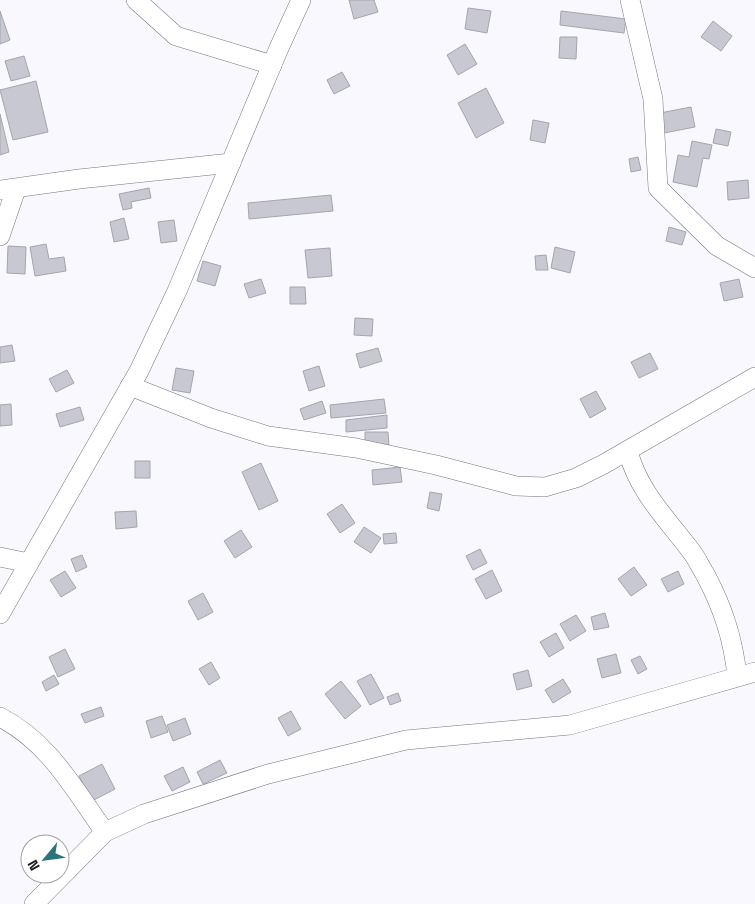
<svg xmlns="http://www.w3.org/2000/svg" width="755" height="904" font-family="'Space Grotesk',sans-serif">
<style>
.building{fill:#c7c8d2;stroke:#a4a5ae}
.lines{fill:none;stroke-linecap:round;stroke-linejoin:round}
.minor-casing{stroke:#75767f;stroke-width:20}
.minor{stroke:#fff;stroke-width:19}
</style>
<rect width="100%" height="100%" fill="#f8f8fe"/>
<!-- building -->
<g class="building">
<path d="M349 0H374L378 12 354 19Z"/>
<path d="M468 8 491 11 487 33 465 29Z"/>
<path d="M0 11 10 40 0 44Z"/>
<path d="M561 11 626 19 624 33 560 25Z"/>
<path d="M713 21 732 36 721 51 701 37Z"/>
<path d="M560 37H577L576 59 559 58Z"/>
<path d="M465 44 477 64 458 75 447 55Z"/>
<path d="M24 56 30 76 11 81 5 61Z"/>
<path d="M342 72 350 86 334 94 327 80Z"/>
<path d="M36 81 48 132 13 140 0 90Z"/>
<path d="M486 88 504 123 476 138 458 103Z"/>
<path d="M691 107 695 127 664 133 660 113Z"/>
<path d="M0 114 9 152 0 155Z"/>
<path d="M533 120 549 123 545 143 530 140Z"/>
<path d="M716 129 731 132 728 146 713 143Z"/>
<path d="M692 141 712 145 709 159 703 158 697 187 673 182 678 155 689 157Z"/>
<path d="M638 157 641 170 631 172 629 159Z"/>
<path d="M748 180 749 198 728 200 727 182Z"/>
<path d="M149 188 151 198 131 202 132 208 123 210 119 194Z"/>
<path d="M331 195 333 211 249 219 248 203Z"/>
<path d="M124 218 129 239 114 242 110 222Z"/>
<path d="M174 220 177 241 161 243 158 222Z"/>
<path d="M669 227 686 232 682 245 666 241Z"/>
<path d="M46 244 49 259 64 257 66 271 35 276 30 247Z"/>
<path d="M8 246 26 247 25 274 7 273Z"/>
<path d="M555 247 575 252 570 273 551 268Z"/>
<path d="M330 248 332 276 308 278 305 250Z"/>
<path d="M546 255 548 270H536L535 256Z"/>
<path d="M203 261 221 266 215 286 197 281Z"/>
<path d="M261 279 266 293 249 298 244 284Z"/>
<path d="M739 279 743 297 724 301 720 283Z"/>
<path d="M290 287H305L306 304H290Z"/>
<path d="M355 318 373 319 372 336 354 335Z"/>
<path d="M12 345 15 361 0 363V347Z"/>
<path d="M378 348 382 361 360 368 356 354Z"/>
<path d="M650 353 658 369 639 378 631 362Z"/>
<path d="M319 366 325 386 309 391 303 371Z"/>
<path d="M176 368 194 371 190 393 172 390Z"/>
<path d="M67 370 74 383 56 392 49 379Z"/>
<path d="M596 391 606 409 590 418 580 399Z"/>
<path d="M384 399 386 413 331 418 330 405Z"/>
<path d="M322 401 326 413 304 420 300 409Z"/>
<path d="M11 404 12 425 0 426V405Z"/>
<path d="M80 407 84 420 60 427 56 414Z"/>
<path d="M387 415V428L346 432V420Z"/>
<path d="M365 432H388L389 446H365Z"/>
<rect x="135" y="461" width="15" height="17"/>
<path d="M261 463 278 501 259 510 242 472Z"/>
<path d="M400 467 402 482 373 485 372 470Z"/>
<path d="M430 492 442 494 439 511 427 508Z"/>
<path d="M342 504 355 523 340 533 327 514Z"/>
<path d="M136 511 137 527 116 529 115 512Z"/>
<path d="M364 527 381 538 371 553 354 542Z"/>
<path d="M241 530 252 547 235 558 224 541Z"/>
<path d="M396 533 397 543 384 544 383 534Z"/>
<path d="M480 549 487 563 473 570 466 556Z"/>
<path d="M82 555 87 567 76 572 71 559Z"/>
<path d="M634 567 647 585 631 596 618 579Z"/>
<path d="M492 570 502 591 486 599 475 579Z"/>
<path d="M65 571 76 588 61 597 50 580Z"/>
<path d="M678 571 684 584 668 592 661 579Z"/>
<path d="M203 593 213 612 198 620 188 601Z"/>
<path d="M605 613 609 627 594 630 591 617Z"/>
<path d="M576 615 586 631 570 641 560 624Z"/>
<path d="M556 633 564 648 549 657 540 642Z"/>
<path d="M65 649 75 669 58 677 49 657Z"/>
<path d="M616 654 621 673 602 678 597 659Z"/>
<path d="M640 656 647 669 638 674 631 660Z"/>
<path d="M211 662 220 678 209 685 199 669Z"/>
<path d="M528 670 532 686 517 690 513 674Z"/>
<path d="M371 674 384 698 370 705 357 681Z"/>
<path d="M54 675 59 684 46 691 42 682Z"/>
<path d="M563 679 571 692 553 703 545 690Z"/>
<path d="M341 681 361 706 345 719 325 694Z"/>
<path d="M398 693 401 701 390 705 387 697Z"/>
<path d="M101 707 104 716 85 723 81 714Z"/>
<path d="M291 711 301 729 288 736 278 718Z"/>
<path d="M162 716 168 732 151 738 146 721Z"/>
<path d="M185 718 191 734 173 741 167 725Z"/>
<path d="M220 760 227 773 203 784 197 772Z"/>
<path d="M102 764 115 789 92 801 79 776Z"/>
<path d="M183 767 190 782 172 791 164 776Z"/>
</g>
<g class="lines">
<defs>
<g id="minor">
<path d="M136 0 176 36 272 65"/>
<path d="M630 0 653 99 658 188 717 246 755 268"/>
<path d="M0 190 79 179 231 163"/>
<path d="M0 236 16 189"/>
<path d="M130 386 211 418 268 436 356 448 436 465 516 486 545 487 576 478 604 464 755 377"/>
<path d="M628 451C638 491 667 519 691 551 697 558 700 567 705 574 723 608 733 638 737 676"/>
<path d="M0 557 29 563 139 371 177 291 279 48 301 0"/>
<path d="M0 614 29 563"/>
<path d="M0 717C50 743 73 788 105 832"/>
<path d="M34 904 105 832 144 814 268 774 406 740 570 725 755 672"/>
</g>
</defs>
<!-- minor casing -->
<use href="#minor" class="minor-casing"/>
<!-- minor -->
<use href="#minor" class="minor"/>
</g>
<!-- north arrow -->
<g transform="translate(45 859) rotate(241)"><circle r="24" fill="#ffffff" stroke="#a3a3a5"/>
<path d="M0-4L9 19L0 12L-9 19Z" fill="#2b747c"/>
<text y="-8" font-size="14" font-weight="bold" text-anchor="middle" fill="#191a1d">N</text>
</g>
</svg>
